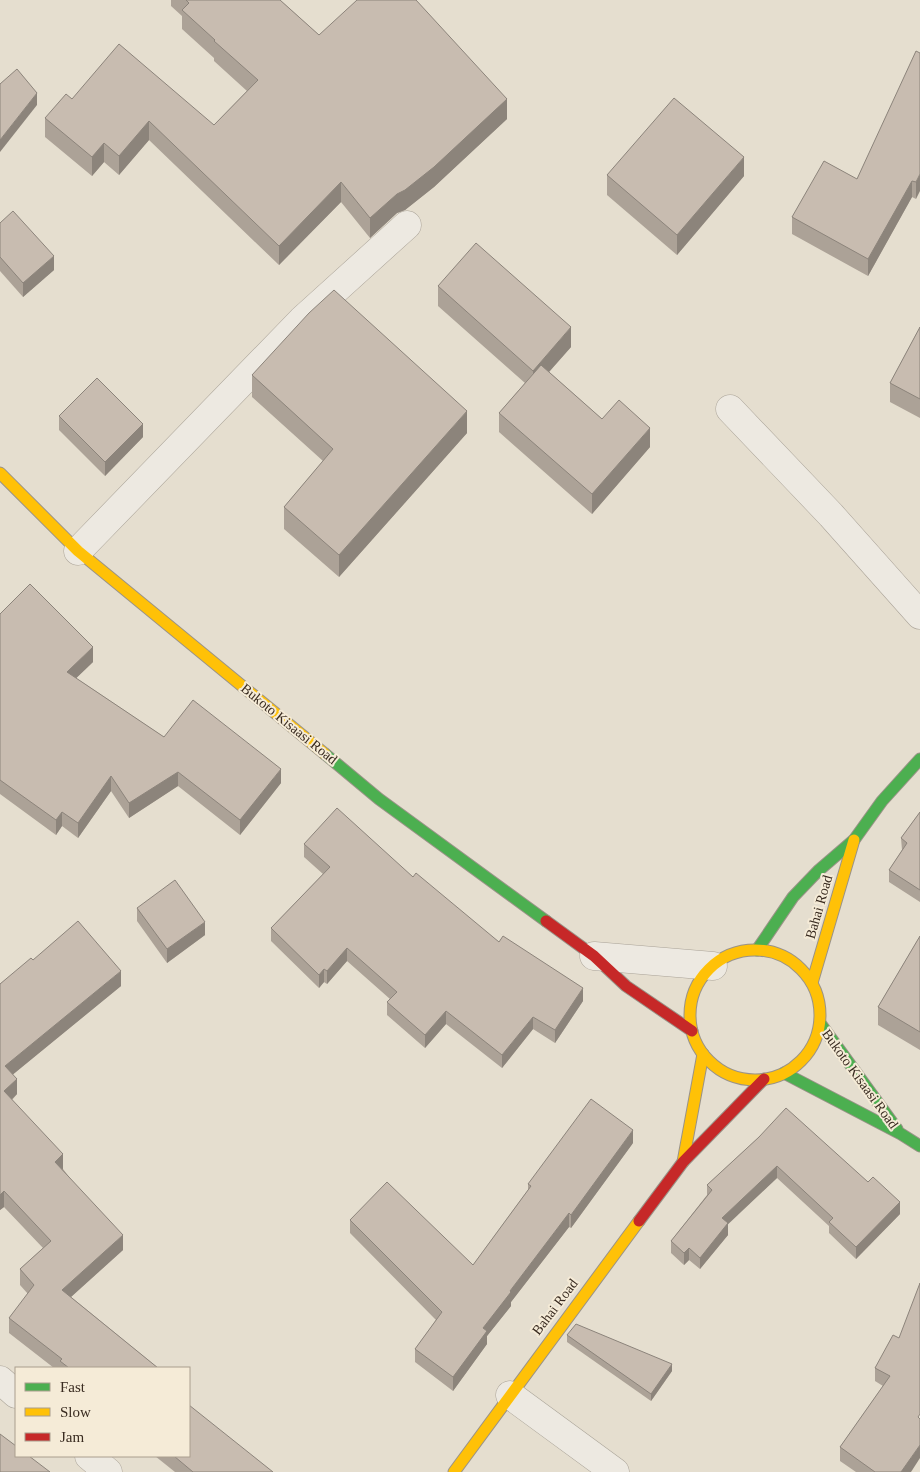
<svg xmlns="http://www.w3.org/2000/svg" width="920" height="1472" font-family="Georgia,serif">
<style>
.lines{fill:none;stroke-linecap:round;stroke-linejoin:round}
.street-casing{stroke:#aaa398;stroke-width:29}
.fast-casing{stroke:#9a9388;stroke-width:13}
.slow-casing{stroke:#9a9388;stroke-width:13}
.jam-casing{stroke:#9a9388;stroke-width:13}
.street{stroke:#ede9e1;stroke-width:28}
.fast{stroke:#4caf50;stroke-width:11}
.slow{stroke:#ffc107;stroke-width:11}
.jam{stroke:#c62828;stroke-width:11}
.wall{fill:#aca297}
.shaded-wall{fill:#8c847b}
.building{fill:#c8bcb0;stroke:#8c847b}
.labels{text-anchor:middle;dominant-baseline:central;stroke-width:4;stroke-linejoin:round;paint-order:stroke}
.street-label{font-size:14px;fill:#392b20;stroke:#f5ebd7}
</style>
<rect width="100%" height="100%" fill="#e5decf"/>
<g class="lines">
<defs>
<g id="street">
<path d="M730 409 831 515 920 615"/>
<path d="M78 551 302 320 407 225"/>
<path d="M594 956 713 966"/>
<path d="M0 1380 16 1394"/>
<path d="M510 1395 615 1472"/>
<path d="M89 1456 108 1472"/>
</g>
<g id="fast">
<path d="M325 754 379 799 546 921"/>
<path d="M757 950 793 897 818 871 854 840 882 801 920 759"/>
<path d="M820 1023 897 1129"/>
<path d="M784 1073 901 1134 920 1146"/>
</g>
<g id="slow">
<path d="M0 473 78 551 325 754"/>
<circle cx="755" cy="1015" r="65"/>
<path d="M812 983 854 840"/>
<path d="M683 1162 703 1054"/>
<path d="M454 1472 639 1221"/>
</g>
<g id="jam">
<path d="M546 921 594 956 626 986 692 1031"/>
<path d="M639 1221 683 1162 764 1079"/>
</g>
</defs>
<!-- street casing -->
<use href="#street" class="street-casing"/>
<!-- fast casing -->
<use href="#fast" class="fast-casing"/>
<!-- slow casing -->
<use href="#slow" class="slow-casing"/>
<!-- jam casing -->
<use href="#jam" class="jam-casing"/>
<!-- street -->
<use href="#street" class="street"/>
<!-- fast -->
<use href="#fast" class="fast"/>
<!-- slow -->
<use href="#slow" class="slow"/>
<!-- jam -->
<use href="#jam" class="jam"/>
</g>
<!-- wall -->
<g class="wall">
<path d="M171 0H280L319 35 507 119 434 187 405 210 397 213 370 238 341 202 279 265 149 140 119 175 104 162 92 176 45 137V118L72 99 214 125 247 91 214 61V58L182 29V16L171 6Z"/>
<path d="M920 53 916 199 912 197 868 276 792 234V217L857 179Z"/>
<path d="M607 175 744 176 677 255 607 195Z"/>
<path d="M0 223 54 270 23 297 0 271Z"/>
<path d="M438 286 571 347 549 372 602 419 650 447 592 514 499 432V413L525 383 438 306Z"/>
<path d="M920 327V418L890 402V383Z"/>
<path d="M252 375 467 433 339 577 284 529V507L323 461 252 397Z"/>
<path d="M59 416 143 437 105 476 59 430Z"/>
<path d="M0 614 93 662 76 678 164 737 281 783 240 835 178 786 129 818 111 791 78 838 62 826 56 835 0 794Z"/>
<path d="M920 812V902L889 882V870L902 850 901 838Z"/>
<path d="M304 844 413 877 499 942 583 1001 555 1043 533 1029 502 1068 446 1024 425 1048 387 1015V1002L390 999 347 961 327 984 324 982 319 988 271 941V928L323 874 304 857Z"/>
<path d="M137 908 205 935 167 963 137 921Z"/>
<path d="M920 936V1050L878 1025V1007Z"/>
<path d="M33 960 121 986 13 1074 17 1094 12 1100 123 1250 71 1297 158 1368H54L9 1333V1318L28 1294 20 1285V1269L43 1248 4 1207 0 1210V984Z"/>
<path d="M759 1137 900 1214 856 1259 829 1233V1226L777 1178 728 1223V1235L700 1269 689 1260 684 1265 671 1253V1241L707 1195V1185Z"/>
<path d="M633 1143 571 1228 569 1227 511 1302V1306L487 1336V1344L453 1391 415 1362V1349L436 1320 350 1233V1220L473 1265 528 1190V1184Z"/>
<path d="M567 1335 672 1371 651 1401 567 1342Z"/>
<path d="M899 1338 911 1472H856L840 1461V1447L883 1386 875 1381V1368Z"/>
<path d="M155 1456H189L273 1472H175Z"/>
</g>
<!-- shaded-wall -->
<g class="shaded-wall">
<path d="M37 93V105L0 152V140Z"/>
<path d="M507 99V119L434 187 405 210 397 213 370 238V218L397 194Z"/>
<path d="M149 121V140L119 175V156Z"/>
<path d="M104 143V162L92 176V157Z"/>
<path d="M744 157V176L677 255V235Z"/>
<path d="M920 174V191L916 199V182Z"/>
<path d="M912 181V197L868 276V259Z"/>
<path d="M341 182V202L279 265V246Z"/>
<path d="M54 256V270L23 297V283Z"/>
<path d="M571 327V347L533 390V371Z"/>
<path d="M467 411V433L339 577V555Z"/>
<path d="M143 424V437L105 476V462Z"/>
<path d="M650 428V447L592 514V494Z"/>
<path d="M93 647V662L67 687V672Z"/>
<path d="M281 769V783L240 835V820Z"/>
<path d="M178 772V786L129 818V803Z"/>
<path d="M111 776V791L78 838V823Z"/>
<path d="M62 812V826L56 835V820Z"/>
<path d="M205 922V935L167 963V949Z"/>
<path d="M347 948V961L327 984V971Z"/>
<path d="M324 969V982L319 988V975Z"/>
<path d="M121 971V986L5 1081V1066Z"/>
<path d="M583 988V1001L555 1043V1030Z"/>
<path d="M446 1011V1024L425 1048V1035Z"/>
<path d="M533 1017V1029L502 1068V1055Z"/>
<path d="M17 1079V1094L4 1107V1091Z"/>
<path d="M633 1130V1143L571 1228V1215Z"/>
<path d="M63 1154V1169L55 1177V1162Z"/>
<path d="M777 1166V1178L722 1230V1218Z"/>
<path d="M4 1191V1207L0 1210V1195Z"/>
<path d="M900 1202V1214L856 1259V1247Z"/>
<path d="M569 1213V1227L511 1302V1306L487 1336V1344L453 1391V1377L483 1328 510 1291Z"/>
<path d="M728 1223V1235L700 1269V1258Z"/>
<path d="M123 1235V1250L62 1305V1290Z"/>
<path d="M689 1248V1260L684 1265V1253Z"/>
<path d="M672 1364V1371L651 1401V1394Z"/>
<path d="M920 1445V1458L911 1472H901Z"/>
</g>
<!-- building -->
<g class="building">
<path d="M186 0H280L319 35 357 0H416L507 99 434 167 405 190 397 194 370 218 341 182 279 246 149 121 119 156 104 143 92 157 45 118 66 94 72 99 119 44 214 125 258 80 214 41 215 40 182 10 189 3Z"/>
<path d="M916 51 920 53V174L916 182 912 181 868 259 792 217 824 161 857 179Z"/>
<path d="M17 69 37 93 0 140V84Z"/>
<path d="M674 98 744 157 677 235 607 175Z"/>
<path d="M13 211 54 256 23 283 0 257V223Z"/>
<path d="M476 243 571 327 533 371 438 286Z"/>
<path d="M334 290 467 411 339 555 284 507 333 449 252 375 309 313Z"/>
<path d="M920 327V399L890 383Z"/>
<path d="M541 365 602 419 619 400 650 428 592 494 499 413Z"/>
<path d="M97 378 143 424 105 462 59 416Z"/>
<path d="M30 584 93 647 67 672 164 737 193 700 281 769 240 820 178 772 129 803 111 776 78 823 62 812 56 820 0 780V614Z"/>
<path d="M337 808 413 877 416 873 499 942 503 936 583 988 555 1030 533 1017 502 1055 446 1011 425 1035 387 1002 397 992 347 948 327 971 324 969 319 975 271 928 330 867 304 844Z"/>
<path d="M920 812V890L889 870 907 843 901 838Z"/>
<path d="M175 880 205 922 167 949 137 908Z"/>
<path d="M78 921 121 971 5 1066 17 1079 4 1091 63 1154 55 1162 123 1235 62 1290 158 1368H69L60 1361 62 1359 9 1318 34 1285 20 1269 51 1241 4 1191 0 1195V984L31 958 33 960Z"/>
<path d="M920 936V1032L878 1007Z"/>
<path d="M591 1099 633 1130 571 1215 569 1213 510 1291 511 1292 483 1328 487 1331 453 1377 415 1349 442 1312 350 1220 387 1182 473 1265 531 1186 528 1184Z"/>
<path d="M786 1108 868 1182 873 1177 900 1202 856 1247 829 1222 833 1218 777 1166 722 1218 728 1223 700 1258 689 1248 684 1253 671 1241 712 1190 707 1185 759 1137Z"/>
<path d="M920 1283V1414L918 1417 920 1419V1445L901 1472H875L840 1447 890 1376 875 1368 893 1335 899 1338Z"/>
<path d="M576 1324 672 1364 651 1394 567 1335Z"/>
<path d="M189 1405 273 1472H193L174 1456H189Z"/>
<path d="M0 1434 16 1446V1456H29L50 1472H0Z"/>
</g>
<g class="labels">
<!-- street labels -->
<g class="street-label">
<text transform="translate(289 724) rotate(39)">Bukoto Kisaasi Road</text>
<text transform="translate(819 907) rotate(-74)">Bahai Road</text>
<text transform="translate(860 1079) rotate(54)">Bukoto Kisaasi Road</text>
<text transform="translate(555 1307) rotate(-53)">Bahai Road</text>
</g>
</g>
<!-- legend -->
<rect x="15" y="1367" width="175" height="90" fill="#f5ebd7" stroke="#aa9e8e"/>
<rect x="25" y="1383" width="25" height="8" fill="#4caf50" stroke="#aa9e8e"/>
<text x="60" y="1392" font-size="15" fill="#392b20">Fast</text>
<rect x="25" y="1408" width="25" height="8" fill="#ffc107" stroke="#aa9e8e"/>
<text x="60" y="1417" font-size="15" fill="#392b20">Slow</text>
<rect x="25" y="1433" width="25" height="8" fill="#c62828" stroke="#aa9e8e"/>
<text x="60" y="1442" font-size="15" fill="#392b20">Jam</text>
</svg>
